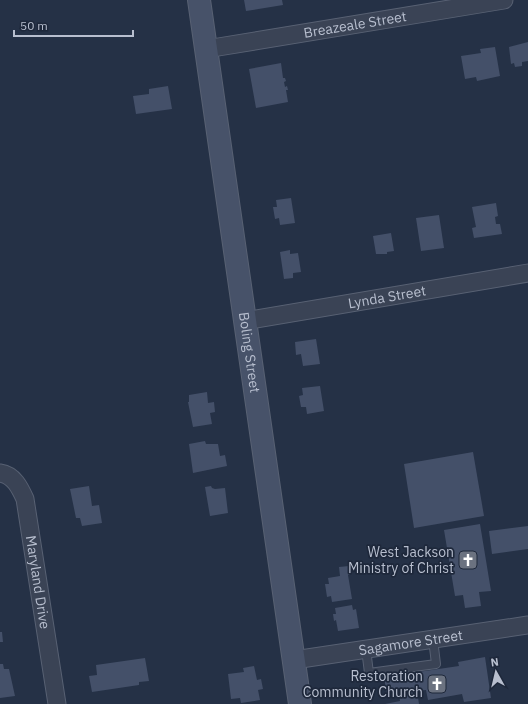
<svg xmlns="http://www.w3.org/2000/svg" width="528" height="704" font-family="'IBM Plex Sans',sans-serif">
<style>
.building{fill:#445069}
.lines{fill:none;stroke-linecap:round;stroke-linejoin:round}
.lane-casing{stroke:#586173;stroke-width:10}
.street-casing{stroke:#586173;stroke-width:19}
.secondary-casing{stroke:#586173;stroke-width:24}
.lane{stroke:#3a4355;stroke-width:8}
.street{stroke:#3a4355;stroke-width:17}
.secondary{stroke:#475269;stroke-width:22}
.labels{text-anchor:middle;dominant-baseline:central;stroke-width:3.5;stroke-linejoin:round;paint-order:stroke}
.street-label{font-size:14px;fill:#b8bfcf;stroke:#1e283b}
.poi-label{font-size:14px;fill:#b8bfcf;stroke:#1e283b;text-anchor:end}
</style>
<rect width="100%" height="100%" fill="#253146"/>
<!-- building -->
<g class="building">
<path d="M244 0H282L283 5 246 11Z"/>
<path d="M528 42V61L522 62V66L515 67 514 63 511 64 509 47Z"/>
<path d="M495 47 500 76 477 81 476 77 465 79 461 56 481 53 480 49Z"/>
<path d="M281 63 283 78H285L286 81 284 82 285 87 287 86 288 90H286L288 102 256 108 249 69Z"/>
<path d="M168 86 172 109 136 114 133 96 149 94V89Z"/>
<path d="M291 198 295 223 280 225 279 218 275 219 273 207H277L276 200Z"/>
<path d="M496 203 498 216 495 217 496 224H500L502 234 474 238 472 228 476 227 472 207Z"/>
<path d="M439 215 444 248 421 251 416 218Z"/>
<path d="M391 233 394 251 387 252V254H376L373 236Z"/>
<path d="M290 250V254L298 253 301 272 293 273V278L284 279 280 252Z"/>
<path d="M316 339 320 364 303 366 301 354 296 355 295 342Z"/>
<path d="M320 386 324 411 307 414 306 407H301L299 396 303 395 302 388Z"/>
<path d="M207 392 208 403 214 402 215 412 210 413 212 424 193 427 188 402H189V395Z"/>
<path d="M205 441 206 444H218L220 456 225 455 227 466 193 473 189 444Z"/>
<path d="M473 452 484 516 414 528 404 464Z"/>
<path d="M89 486 92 506 99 505 102 523 82 526 80 518H76L70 489Z"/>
<path d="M211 486 212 488 215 489 225 488 228 513 210 516 205 487Z"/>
<path d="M480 524 491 591 479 592 481 606 465 608 463 595 455 596 444 530Z"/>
<path d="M528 526V549L492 554 489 531Z"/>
<path d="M349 566 350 575H348L352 599 332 602 331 596 327 597 325 584H329L328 578 340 576 339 567Z"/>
<path d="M352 605 353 610 356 609 359 628 338 631 336 620 334 621 333 614H336L335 608Z"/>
<path d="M0 632H2L3 642H0Z"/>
<path d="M485 657 491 698 464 702 462 694 428 700 426 690 417 691 419 704H385L400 701 399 694 387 696 384 677 459 666 458 662Z"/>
<path d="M145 658 149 681 139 682V685L92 692 89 676 97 675 96 665Z"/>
<path d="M0 664H3L4 669H9L15 696 0 698Z"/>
<path d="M254 666 257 680 261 679 263 689 258 690 260 700 241 703 240 698 231 699 228 674 244 672 243 668Z"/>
</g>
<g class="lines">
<defs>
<path id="lane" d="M366 649 369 673 436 664 433 639"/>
<g id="street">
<path id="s1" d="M206 49 504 0"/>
<path id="s2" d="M245 321 528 273"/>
<path id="s3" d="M0 473C14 475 20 488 25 499L57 704"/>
<path id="s4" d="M294 660 528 625"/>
</g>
<g id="secondary">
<path id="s5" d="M199 0 300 704"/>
</g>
</defs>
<!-- lane casing -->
<use href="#lane" class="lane-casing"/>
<!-- street casing -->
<use href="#street" class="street-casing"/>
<!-- secondary casing -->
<use href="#secondary" class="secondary-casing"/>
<!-- lane -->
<use href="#lane" class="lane"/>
<!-- street -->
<use href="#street" class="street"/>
<!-- secondary -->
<use href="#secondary" class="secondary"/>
</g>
<!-- icons -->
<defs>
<symbol id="church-square" viewBox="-11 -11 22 22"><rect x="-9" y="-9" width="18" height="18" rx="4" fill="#6b7280" stroke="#1e283b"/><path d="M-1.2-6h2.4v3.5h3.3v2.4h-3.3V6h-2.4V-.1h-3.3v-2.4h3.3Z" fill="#fff"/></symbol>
</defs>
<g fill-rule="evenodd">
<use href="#church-square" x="457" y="549" width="22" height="22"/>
<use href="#church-square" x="426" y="673" width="22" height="22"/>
</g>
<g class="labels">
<!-- street labels -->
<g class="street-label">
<text stroke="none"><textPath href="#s1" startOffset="151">Breazeale Street</textPath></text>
<text stroke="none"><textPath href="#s2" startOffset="144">Lynda Street</textPath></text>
<text stroke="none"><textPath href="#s5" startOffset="356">Boling Street</textPath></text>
<text stroke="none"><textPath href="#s3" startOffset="122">Maryland Drive</textPath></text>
<text stroke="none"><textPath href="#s4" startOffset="118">Sagamore Street</textPath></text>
</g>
<!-- poi labels -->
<g class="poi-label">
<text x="454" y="552">West Jackson<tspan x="454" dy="16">Ministry of Christ</tspan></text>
<text x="423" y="676">Restoration<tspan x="423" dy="16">Community Church</tspan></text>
</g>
</g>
<!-- north arrow -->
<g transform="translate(496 672) rotate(352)" stroke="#1e283b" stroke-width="3" paint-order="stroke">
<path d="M0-3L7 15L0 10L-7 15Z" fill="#b8bfcf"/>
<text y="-6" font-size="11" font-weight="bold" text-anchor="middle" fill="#b8bfcf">N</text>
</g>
<!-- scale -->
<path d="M14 30v6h119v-6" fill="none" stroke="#b8bfcf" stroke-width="2"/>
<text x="20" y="30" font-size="12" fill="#b8bfcf" stroke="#1e283b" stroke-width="3" paint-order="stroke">50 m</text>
</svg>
